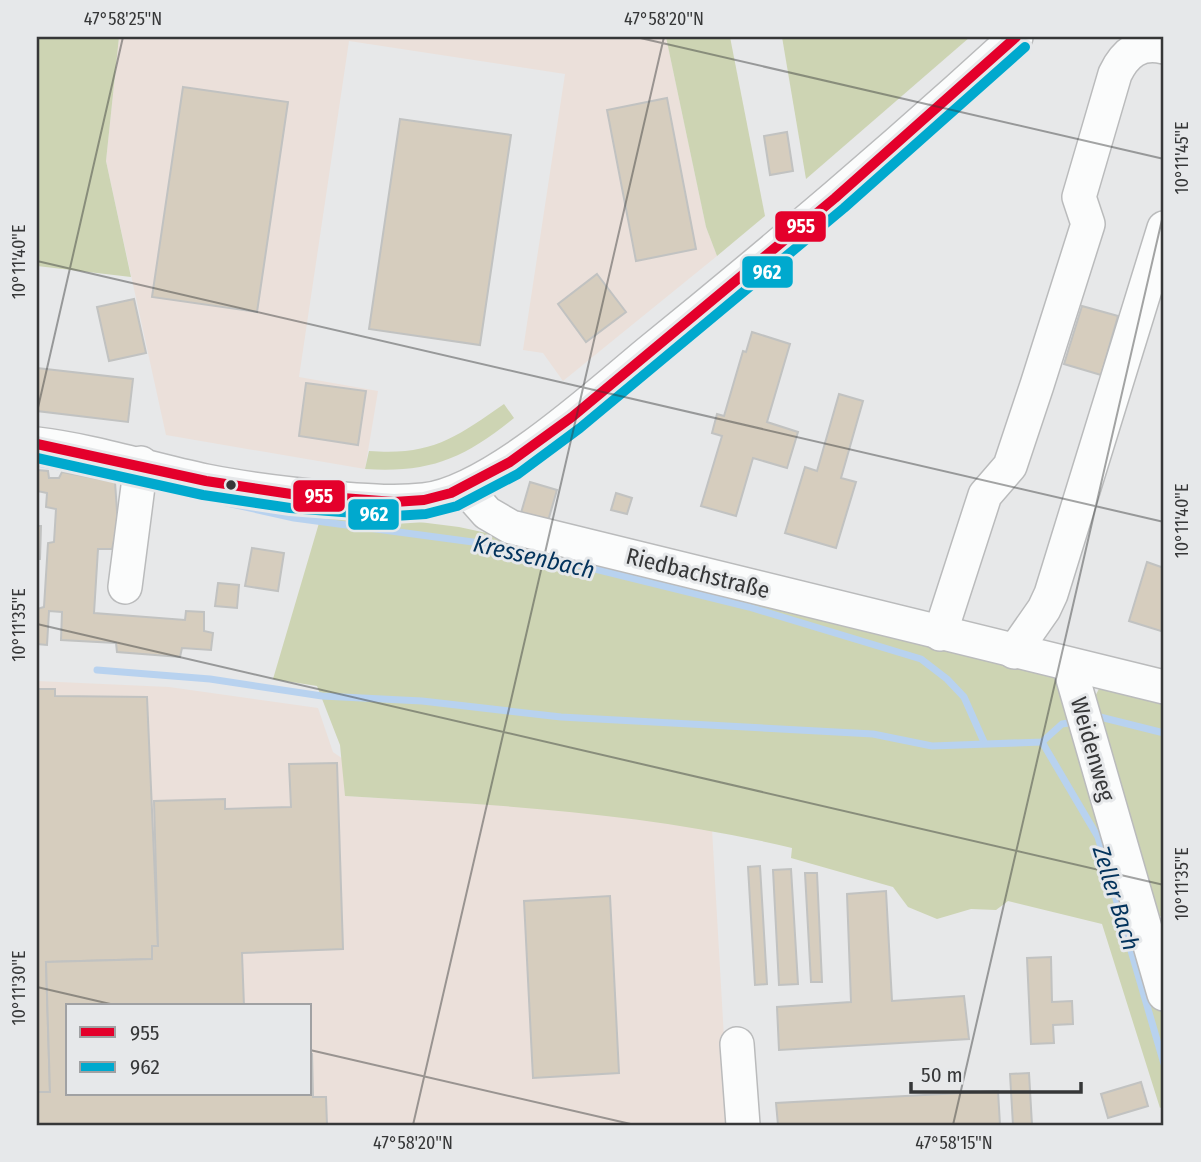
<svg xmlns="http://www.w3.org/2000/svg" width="1201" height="1162" font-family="'Fira Sans Condensed',sans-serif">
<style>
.industrial{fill:#ebe0da;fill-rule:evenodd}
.green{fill:#cdd4b3}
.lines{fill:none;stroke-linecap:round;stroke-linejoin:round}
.stream{stroke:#b8d2ef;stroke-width:7}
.building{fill:#d6cdbe;stroke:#c1c2c1;stroke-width:2}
.minor-casing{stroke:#babbbc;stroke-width:36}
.minor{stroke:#fbfcfc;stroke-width:33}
.bus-1-casing{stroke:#e6e8ea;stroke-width:16}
.bus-2-casing{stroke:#e6e8ea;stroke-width:16}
.bus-1{stroke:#e4002b;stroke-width:10}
.bus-2{stroke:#00a9ce;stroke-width:10}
.ticks{fill:none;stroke:#363738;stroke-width:2;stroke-opacity:0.45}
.bus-dot{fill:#363738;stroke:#e6e8ea;stroke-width:2.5}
.labels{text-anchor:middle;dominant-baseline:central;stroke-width:6;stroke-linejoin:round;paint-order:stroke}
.street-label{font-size:23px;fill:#363738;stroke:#e6e8ea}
.water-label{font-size:24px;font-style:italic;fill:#03335c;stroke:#e6e8ea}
.line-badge{stroke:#e6e8ea;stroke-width:2.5}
.badge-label{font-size:19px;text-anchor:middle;font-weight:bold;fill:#fff}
.neatline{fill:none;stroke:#363738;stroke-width:2.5}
.ticks-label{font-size:18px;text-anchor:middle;fill:#363738}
</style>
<rect width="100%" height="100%" fill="#e7e8e9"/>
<!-- industrial -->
<g class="industrial">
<path d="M119 37H666L706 227 717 256 563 381 543 353 523 350 565 74 349 41 299 377 378 391 365 469 166 435 106 161Z"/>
<path d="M37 681 169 687 318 708 333 752 343 759 345 796 579 810 712 829 729 1125H37ZM68 1006H310V1094H68Z"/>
</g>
<!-- green -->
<g class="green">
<path d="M37 37H119L106 161 131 277 37 266Z"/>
<path d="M666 37H730L765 216 717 256 706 227Z"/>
<path d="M782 37H970L806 179Z"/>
<path d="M504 404 514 418C463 459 430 473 365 469L369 451C431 456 455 438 504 404Z"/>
<path d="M340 512 459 527 533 543 1059 673 1164 1018V1106L1160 1108 1102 924 1008 901 996 910 971 909 937 919 908 907 893 887 791 858 792 848C642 812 498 805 345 796L340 745 317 686 273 679 319 523Z"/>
<path d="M1100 687 1164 697V918L1152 912 1092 702Z"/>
</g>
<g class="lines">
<!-- stream -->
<g class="stream">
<path d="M37 463 131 480"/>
<path d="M146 484 172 490"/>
<path d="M200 497 294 518 473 542 595 569 749 607 921 659 947 679 964 697 984 742"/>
<path d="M97 670 210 679 322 696 422 701 561 717 873 734 932 746 1042 742 1062 724 1075 722"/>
<path d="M1094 718 1100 717 1164 733"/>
<path d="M1042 742 1098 837 1164 1064"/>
</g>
</g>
<!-- building -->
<g class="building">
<path d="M183 87 288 102 257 312 152 297Z"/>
<path d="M667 98 696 249 636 261 607 110Z"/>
<path d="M400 119 511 135 480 345 369 329Z"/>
<path d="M787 132 793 171 770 175 764 136Z"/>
<path d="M597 274 626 312 586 342 558 304Z"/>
<path d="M134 299 146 353 109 361 97 307Z"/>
<path d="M1082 306 1118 316 1101 375 1064 364Z"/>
<path d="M752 332 790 344 767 422 798 432 787 468 753 458 736 516 701 506 722 436 712 433 717 414 724 416 743 351 746 352Z"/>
<path d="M37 368 133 379 128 422 37 411Z"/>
<path d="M306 383 366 391 358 445 299 436Z"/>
<path d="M839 394 863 401 841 478 856 482 836 548 785 533 805 467 817 471Z"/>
<path d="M37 470 48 471 49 478H59L62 472 115 482 118 525 112 549H98L94 613 185 620 186 611 204 612V631L213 633 211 650 182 648 180 657 117 652 116 643 61 640 62 612 49 611 47 645 37 644V609L44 607 48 543 54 542 56 509 46 507 47 493 37 491Z"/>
<path d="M530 482 557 490 548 521 521 513Z"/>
<path d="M616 493 632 498 627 514 611 510Z"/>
<path d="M37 526H41L40 559H37Z"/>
<path d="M252 548 284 553 278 591 245 586Z"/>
<path d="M1147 562 1164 568V632L1129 621Z"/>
<path d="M218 583 239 585 237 608 215 606Z"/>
<path d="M37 689H55V696L147 697 158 946H152V959L46 962 50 1092H37Z"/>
<path d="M337 763 343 949 242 953 244 1006H68V1094H310L312 1053 313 1097H326L327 1125H37V1092H50L46 962 152 959V946H158L154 801 225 799V809L291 807 289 764Z"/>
<path d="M760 866 767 984 755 985 748 867Z"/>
<path d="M791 869 798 984 779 985 773 870Z"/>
<path d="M805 873H817L822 982H811Z"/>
<path d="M886 891 892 1001 964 996 969 1039 779 1050 777 1007 851 1002 847 894Z"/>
<path d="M610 896 619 1073 533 1078 524 901Z"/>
<path d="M1051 957 1052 1002 1072 1001 1073 1024 1053 1025 1054 1043 1031 1044 1027 958Z"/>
<path d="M1029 1073 1032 1125H1013L1010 1074Z"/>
<path d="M1141 1082 1148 1106 1108 1118 1101 1094Z"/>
<path d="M998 1091 1000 1125H778L776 1103Z"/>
</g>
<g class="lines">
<defs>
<g id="minor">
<path d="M37 444C95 451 149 469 206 481 251 490 297 495 343 499 370 501 397 503 424 500 491 492 595 397 648 353 774 251 897 146 1016 37"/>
<path d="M466 489 487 513 511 527 1164 687"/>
<path d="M125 587 141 463"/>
<path d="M940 634 985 495 1010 466 1037 385 1088 224 1079 197 1115 74C1125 53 1140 41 1164 47"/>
<path d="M1014 652 1044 609 1051 594 1164 228"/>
<path d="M1069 665 1164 994"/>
<path d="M737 1044 743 1125"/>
</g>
</defs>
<!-- minor casing -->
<use href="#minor" class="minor-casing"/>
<!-- minor -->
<use href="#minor" class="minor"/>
<defs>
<path id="bus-1" d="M37 444 206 481 291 494 394 502 424 500 451 493 510 462 572 417 835 198 1016 37"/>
<path id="bus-2" d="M37 458 203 495 290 508 394 516 426 514 457 506 518 474 580 428 844 208 1025 47"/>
</defs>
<!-- bus-1 casing -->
<use href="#bus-1" class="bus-1-casing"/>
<!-- bus-2 casing -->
<use href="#bus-2" class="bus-2-casing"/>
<!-- bus-1 -->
<use href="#bus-1" class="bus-1"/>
<!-- bus-2 -->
<use href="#bus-2" class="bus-2"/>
</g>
<!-- ticks -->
<path class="ticks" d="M636 37 1164 159M37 261 1164 522M37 412 123 37M37 624 1164 885M37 987 119 1006M310 1050 635 1125M413 1125 664 37M953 1125 1164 211"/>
<!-- markers -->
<circle class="bus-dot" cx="231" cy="485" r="6"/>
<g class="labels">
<!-- street labels -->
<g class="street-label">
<text transform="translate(698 573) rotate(14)">Riedbachstraße</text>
<text transform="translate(1093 749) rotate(74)">Weidenweg</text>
</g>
<!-- water labels -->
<g class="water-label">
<text transform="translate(534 557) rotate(13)">Kressenbach</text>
<text transform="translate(1116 898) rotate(73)">Zeller Bach</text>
</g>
</g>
<g class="line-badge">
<rect x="774" y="210" width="53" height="33" rx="7" fill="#e4002b"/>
<rect x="741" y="255" width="53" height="34" rx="7" fill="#00a9ce"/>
<rect x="292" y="479" width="54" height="34" rx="7" fill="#e4002b"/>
<rect x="347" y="498" width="53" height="33" rx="7" fill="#00a9ce"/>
</g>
<g class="badge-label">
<text x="801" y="233">955</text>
<text x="767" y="279">962</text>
<text x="319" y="503">955</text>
<text x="374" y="521">962</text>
</g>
<!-- border -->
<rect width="1201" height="1162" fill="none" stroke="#e6e8ea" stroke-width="77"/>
<!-- legend -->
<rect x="66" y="1004" width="245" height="91" fill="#e6e8ea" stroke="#a0a1a3" stroke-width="2"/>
<rect x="80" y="1027" width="35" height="10" fill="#e4002b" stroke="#a0a1a3" stroke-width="2"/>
<text x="130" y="1040" font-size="21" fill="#363738">955</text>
<rect x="80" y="1062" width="35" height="10" fill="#00a9ce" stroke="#a0a1a3" stroke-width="2"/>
<text x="130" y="1074" font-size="21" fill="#363738">962</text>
<!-- scale -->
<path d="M911 1082v10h170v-10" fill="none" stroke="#363738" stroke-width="3.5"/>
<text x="921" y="1082" font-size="21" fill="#363738" stroke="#e6e8ea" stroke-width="5" paint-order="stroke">50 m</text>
<rect x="38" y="38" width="1124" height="1086" class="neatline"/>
<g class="ticks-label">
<text x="123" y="25">47°58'25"N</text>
<text x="664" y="25">47°58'20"N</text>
<text transform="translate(1182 158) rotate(-90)" y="6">10°11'45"E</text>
<text transform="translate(19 262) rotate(-90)" y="6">10°11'40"E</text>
<text transform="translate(1182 521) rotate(-90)" y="6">10°11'40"E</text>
<text transform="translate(19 625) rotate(-90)" y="6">10°11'35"E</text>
<text transform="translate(1182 884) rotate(-90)" y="6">10°11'35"E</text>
<text transform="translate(19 988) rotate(-90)" y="6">10°11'30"E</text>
<text x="413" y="1149">47°58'20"N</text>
<text x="954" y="1149">47°58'15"N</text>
</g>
</svg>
